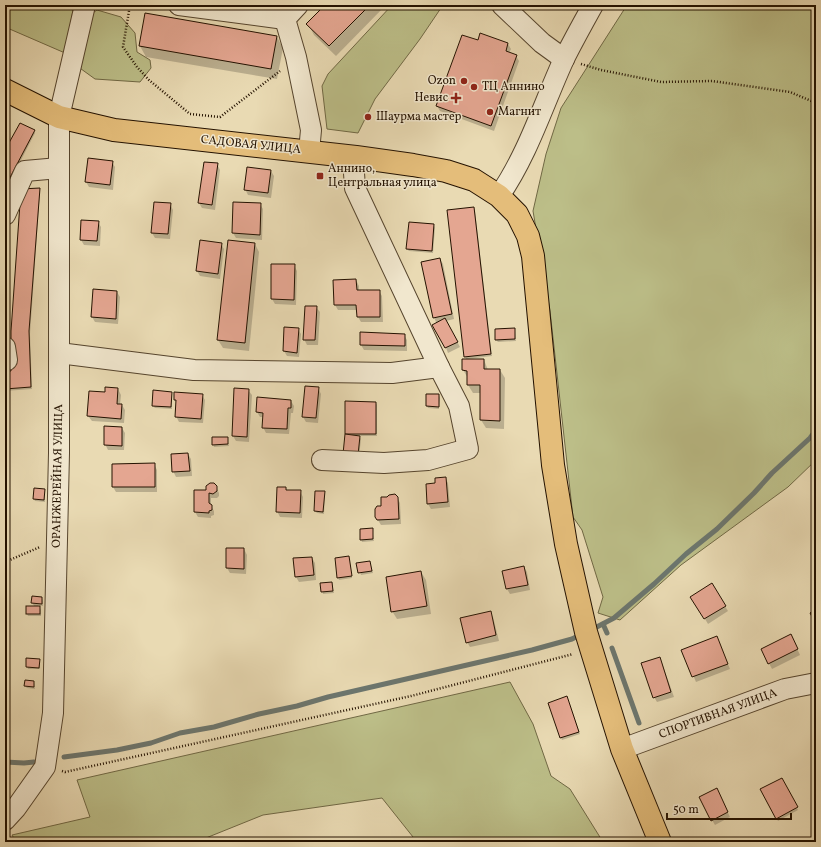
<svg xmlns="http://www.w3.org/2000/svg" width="821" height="847" font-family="Vollkorn,serif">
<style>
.green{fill:#bcbe88;stroke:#706844}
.shadow{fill:#0003}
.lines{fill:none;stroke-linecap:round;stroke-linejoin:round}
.stream{stroke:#6c766e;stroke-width:5}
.building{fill:#e4a691;stroke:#241200}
.minor-casing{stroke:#55442d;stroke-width:22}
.major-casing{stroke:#241200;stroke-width:24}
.path{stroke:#241200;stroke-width:2.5;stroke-dasharray:1 2;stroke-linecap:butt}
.minor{stroke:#f1e7ce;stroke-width:20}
.major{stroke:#e4bd7a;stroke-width:22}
.poi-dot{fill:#8f2418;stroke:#f1e7ce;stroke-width:1.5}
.labels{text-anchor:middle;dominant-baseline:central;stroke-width:3;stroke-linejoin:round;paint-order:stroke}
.poi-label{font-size:12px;fill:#241200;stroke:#f1e7ce;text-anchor:start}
.street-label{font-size:12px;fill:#241200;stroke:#f1e7ce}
</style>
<rect width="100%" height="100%" fill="#e9dab3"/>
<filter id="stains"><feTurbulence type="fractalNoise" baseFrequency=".005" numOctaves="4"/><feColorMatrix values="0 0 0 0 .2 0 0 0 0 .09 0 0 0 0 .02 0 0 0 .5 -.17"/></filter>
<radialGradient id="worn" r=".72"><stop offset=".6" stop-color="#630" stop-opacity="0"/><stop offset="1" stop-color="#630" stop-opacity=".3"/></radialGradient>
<!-- green -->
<g class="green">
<path d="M5 5H74L65 53 5 27Z"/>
<path d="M392 5H443L420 39 375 99 358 133 327 129 322 86 328 74Z"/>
<path d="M627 5H816V460L788 487 681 565 620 620 598 613 603 597 582 530 573 517 550 311 533 211 546 154 561 108Z"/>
<path d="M97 10 121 17 135 33 137 52 150 60 151 68 140 82 95 79 77 66 87 17Z"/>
<path d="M510 682 533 724 551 776 570 789 603 842H417L382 798 263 815 196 842H16L12 835 90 817 77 780Z"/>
</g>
<!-- shadow -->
<g class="shadow">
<path d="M147 5H159V7Z"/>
<path d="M326 5H386L336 56 314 35 308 24Z"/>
<path d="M277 37 283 48 277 79 146 57 140 46Z"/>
<path d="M478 42 508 44 511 49 509 53 516 56 519 61 494 131 440 111 437 106Z"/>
<path d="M34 131 35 133 5 191V152Z"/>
<path d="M89 159 112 162 115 167 113 190 89 187 86 182Z"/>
<path d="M205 163 217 164 220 170 215 210 202 208 199 203Z"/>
<path d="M271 171 274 176 271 198 248 195 245 189Z"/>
<path d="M39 189 40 191 30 334 32 389 5 391V372H12Z"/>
<path d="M234 203 260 204 263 209 262 240 236 238 233 233Z"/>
<path d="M170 204 173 210 170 239 155 238 152 233Z"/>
<path d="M474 208 475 211 492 356 468 359V360H484L488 370H500L505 378 504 429 486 428 481 420V393H473L468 385V378L463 370 467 360 465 357Z"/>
<path d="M98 222 101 227 100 246 84 245 81 240Z"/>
<path d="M434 225 435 228 433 253 409 251 407 249Z"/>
<path d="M221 244 224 249 220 279 200 276 197 271Z"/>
<path d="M255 244 259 252 249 351 223 348 218 340Z"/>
<path d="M440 259 443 264 454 319 446 321 460 347 448 353 434 317Z"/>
<path d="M272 265H294L297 271 296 305 275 304 272 299Z"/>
<path d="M356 280 359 286V291H379L382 296 383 322H361L358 317V310H338L335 305Z"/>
<path d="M94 290 117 292 120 297 118 324 95 322 92 317Z"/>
<path d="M316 307 320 312 318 345H307L304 339Z"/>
<path d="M285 328 298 329 301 334 299 357 287 356 284 351Z"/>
<path d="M514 329 515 331 516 341 498 342 496 340Z"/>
<path d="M404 335 407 340V351L364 350 361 345Z"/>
<path d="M318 388 321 394 318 423 306 422 303 417Z"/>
<path d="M118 389 121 395 120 405H122L125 410 124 423 92 421 88 416 106 393Z"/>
<path d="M248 390 252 395 249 442 236 441 233 436Z"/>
<path d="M171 392 172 395V409L155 408 153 406Z"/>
<path d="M175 393 202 395 205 400 203 423 179 422 176 416 177 404 175 400Z"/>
<path d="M427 395H439L440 398 439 409 428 408 427 406Z"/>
<path d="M291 401 294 406 293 413H291L289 434 266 433 263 427 264 417H260L257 412Z"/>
<path d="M376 403 377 405V436H359L361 439 359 457 344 454 346 434Z"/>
<path d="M122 428 125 433 124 450H108L105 444Z"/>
<path d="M227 438 229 446 214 447 213 444Z"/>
<path d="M5 449 7 451 5 464Z"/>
<path d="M188 454 191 459 192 476 176 477 173 471Z"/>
<path d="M154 464 157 470V492H116L113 487Z"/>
<path d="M445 478 448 483 450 507 431 509 428 504 437 484Z"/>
<path d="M216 487 219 493V496L217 498H211V506L214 511V515L211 516V518L198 517 195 512V491H207Z"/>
<path d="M286 488 287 491H300L303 497 302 518 280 517 277 511Z"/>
<path d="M44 490 45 493V502L35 501 34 499Z"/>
<path d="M324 492 325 494 324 514 317 513 315 511Z"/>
<path d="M397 497 400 503 401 524 381 525 376 517 382 507Z"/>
<path d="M372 529 374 541 362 542 361 539Z"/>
<path d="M227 549H244L247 555 246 574 230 573 227 568Z"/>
<path d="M349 557 352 578 339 580 338 577Z"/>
<path d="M312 558 315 563 316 580 299 582 296 577Z"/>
<path d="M370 562 373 573 361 575 358 564Z"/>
<path d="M524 567 527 572 530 590 510 594 507 589 503 572Z"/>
<path d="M421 572 426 580 431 614 397 619 392 611Z"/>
<path d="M332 583 334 593 323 594 321 584Z"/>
<path d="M712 585 728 611 708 624 692 597Z"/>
<path d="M42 598 43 601V606L38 605 41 610V616H28L27 614 35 607 32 603Z"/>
<path d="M490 612 493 617 499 641 470 647 467 642Z"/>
<path d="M717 638 730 669 696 682 683 651Z"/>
<path d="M793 640 800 655 772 669 762 650Z"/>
<path d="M660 658 662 663 674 697 657 702 654 697Z"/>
<path d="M39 660 40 662V669H28L27 666Z"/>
<path d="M34 682 35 689 27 688 25 686Z"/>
<path d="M568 700 580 734 562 740 561 738Z"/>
<path d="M781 779 798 810 778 821 761 790Z"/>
<path d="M719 794 730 817 715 825 712 820Z"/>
</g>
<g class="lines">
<!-- stream -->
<g class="stream">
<path d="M603 624 607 633"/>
<path d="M591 630 614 618 654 584 686 554 717 529 754 493 772 473 810 438 816 430"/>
<path d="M612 648 639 723"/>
<path d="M64 757 117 750 151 743 180 733 214 727 259 714 297 706 328 697 532 650 572 639 582 634"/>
<path d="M5 762 24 763 34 762"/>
</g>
</g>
<!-- building -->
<g class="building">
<path d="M325 5H370L329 46 306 24Z"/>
<path d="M145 13 277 36 271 69 139 46Z"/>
<path d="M480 33 508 43 506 51 517 55 491 126 436 106 462 35 478 40Z"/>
<path d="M20 123 35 130 5 187V150Z"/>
<path d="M88 158 113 161 110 185 85 182Z"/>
<path d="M204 162 218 163 212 205 198 203Z"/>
<path d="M247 167 271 170 268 193 244 190Z"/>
<path d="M40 188 29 331 31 387 5 389V371H11V331L21 189Z"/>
<path d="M154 202 171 203 168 234 151 233Z"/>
<path d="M233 202 261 203 260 235 232 233Z"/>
<path d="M474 207 491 354 464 357 447 210Z"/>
<path d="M81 220 99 221 97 241 80 240Z"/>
<path d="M409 222 434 224 432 251 406 249Z"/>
<path d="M200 240 222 243 218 274 196 271Z"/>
<path d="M228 240 255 243 245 343 217 340Z"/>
<path d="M440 258 452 314 433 318 421 262Z"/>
<path d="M271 264H295L294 300 271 299Z"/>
<path d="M356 279 357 290H380V317H357L356 305H334L333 280Z"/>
<path d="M93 289 117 291 116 319 91 317Z"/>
<path d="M305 306H317L315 340H303Z"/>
<path d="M445 318 458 342 445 348 432 325Z"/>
<path d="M284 327 299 328 297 353 283 351Z"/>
<path d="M515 328V339L495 340V329Z"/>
<path d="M360 332 405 334V346L360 345Z"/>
<path d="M462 359H484V369H500V421L480 420V385H467V371L462 370Z"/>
<path d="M305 386 319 387 316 418 302 417Z"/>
<path d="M105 387 118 388 117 404H122L121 419 87 416 89 391 105 392Z"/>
<path d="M234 388 249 389 247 437 232 436Z"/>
<path d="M153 390 172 392 171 407 152 406Z"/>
<path d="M174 392 203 394 201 419 175 417 176 400H174Z"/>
<path d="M426 394H439V407L426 406Z"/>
<path d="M257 397 291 400V408H288L287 429 262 428 263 413 256 412Z"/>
<path d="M345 401 376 402V434H345Z"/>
<path d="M104 426 122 427V446L104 445Z"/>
<path d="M345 434 360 436 358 455 343 454Z"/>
<path d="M212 437H228V444L212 445Z"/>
<path d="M188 453 190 471 172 472 171 454Z"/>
<path d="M155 463V487H112V464Z"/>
<path d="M446 477 448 502 427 504 426 484 435 483V478Z"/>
<path d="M210 483H214L217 486V491L213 494 209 493V503L212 505V510L209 511V513L194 512V490H206V486Z"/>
<path d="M277 487H286V490H301L300 513 276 512Z"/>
<path d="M34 488 45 489 44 500 33 499Z"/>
<path d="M315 491H325L323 512 314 511Z"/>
<path d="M395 494 398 497 399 519 377 520 375 517V509L377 506H381V497H387L389 495Z"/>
<path d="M373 528V539L360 540V529Z"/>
<path d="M226 548H244V569L226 568Z"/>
<path d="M349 556 352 576 337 578 335 558Z"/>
<path d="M312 557 314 575 295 577 293 558Z"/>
<path d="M370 561 372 571 358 573 356 563Z"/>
<path d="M524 566 528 585 506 589 502 571Z"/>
<path d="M421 571 427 606 391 612 386 577Z"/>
<path d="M332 582 333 591 321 592 320 583Z"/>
<path d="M712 583 726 606 704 619 690 597Z"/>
<path d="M32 596 42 597V604L31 603Z"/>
<rect x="26" y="606" width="14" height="8"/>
<path d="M816 609V624L810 613Z"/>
<path d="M491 611 496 635 466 643 460 618Z"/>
<path d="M791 634 798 649 768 664 761 649Z"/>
<path d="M717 636 728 664 692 677 681 650Z"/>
<path d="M660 657 671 692 653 698 641 663Z"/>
<path d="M26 658 40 659 39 668 26 667Z"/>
<path d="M25 680 34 681V687L24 686Z"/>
<path d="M567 696 579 732 560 738 548 703Z"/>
<path d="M782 778 798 807 776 819 760 789Z"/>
<path d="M717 788 728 812 711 821 699 797Z"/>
</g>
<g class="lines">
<defs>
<g id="minor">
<path d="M179 5 285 19 298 5"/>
<path d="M502 5 542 43 564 59"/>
<path d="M285 19 296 57 311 130 309 152"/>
<path d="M499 196C528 154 543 105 564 59 573 41 583 23 593 5"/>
<path d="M5 215 25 171 59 168"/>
<path d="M5 347 7 360"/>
<path d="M59 353 194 370 392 373 439 367 355 188 354 173 356 157"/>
<path d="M322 460 384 463 428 460 468 449 459 406 439 367"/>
<path d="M622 749 785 689 816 683"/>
<path d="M5 820 16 808 45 767 53 713 59 453V117L85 5"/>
</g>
<path id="major" d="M5 90 59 117 114 130 356 157 413 165 446 171 474 180 499 196 517 214 528 236 533 256 553 465 566 544 586 632 622 749 660 842"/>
</defs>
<!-- minor casing -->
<use href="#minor" class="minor-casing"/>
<!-- major casing -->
<use href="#major" class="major-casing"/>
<!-- path -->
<g class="path">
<path d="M130 5 123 47 137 67 149 80 190 114 220 117 280 71"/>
<path d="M581 64 601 70 661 82 712 81 790 92 816 103"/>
<path d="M5 562 40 547"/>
<path d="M62 771 65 772 411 696 573 654"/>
</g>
<!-- minor -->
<use href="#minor" class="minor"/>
<!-- major -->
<use href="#major" class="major"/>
</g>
<!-- markers -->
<g class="poi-dot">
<circle cx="464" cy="81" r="4"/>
<circle cx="474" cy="87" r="4"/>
<path d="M454 92h4v4h4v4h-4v4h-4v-4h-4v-4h4z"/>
<circle cx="490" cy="112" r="4"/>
<circle cx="368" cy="117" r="4"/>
<rect x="316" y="172" width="8" height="8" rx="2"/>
</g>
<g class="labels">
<!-- poi labels -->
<g class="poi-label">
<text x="456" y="81" text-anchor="end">Ozon</text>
<text x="482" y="87">ТЦ Аннино</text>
<text x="448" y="98" text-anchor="end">Невис</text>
<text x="498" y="112">Магнит</text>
<text x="376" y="117">Шаурма мастер</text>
<text x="328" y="169">Аннино,<tspan x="328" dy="14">Центральная улица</tspan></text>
</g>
<!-- street labels -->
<g class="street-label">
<text transform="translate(251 145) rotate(6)">САДОВАЯ УЛИЦА</text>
<text transform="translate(58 476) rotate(-89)">ОРАНЖЕРЕЙНАЯ УЛИЦА</text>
<text transform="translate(718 714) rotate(-20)">СПОРТИВНАЯ УЛИЦА</text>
</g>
</g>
<!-- margin -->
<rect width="821" height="847" fill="none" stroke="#e9dab3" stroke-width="20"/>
<rect x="6" y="6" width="809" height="835" fill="none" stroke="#241200" stroke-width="2"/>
<rect x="10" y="10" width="801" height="827" fill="none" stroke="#241200"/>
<!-- scale -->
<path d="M667 813v6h124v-6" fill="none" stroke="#241200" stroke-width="2"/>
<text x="673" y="813" font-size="12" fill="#241200" stroke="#f1e7ce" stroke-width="3" paint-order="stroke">50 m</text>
<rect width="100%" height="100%" filter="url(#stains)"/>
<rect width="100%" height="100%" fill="url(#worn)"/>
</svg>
